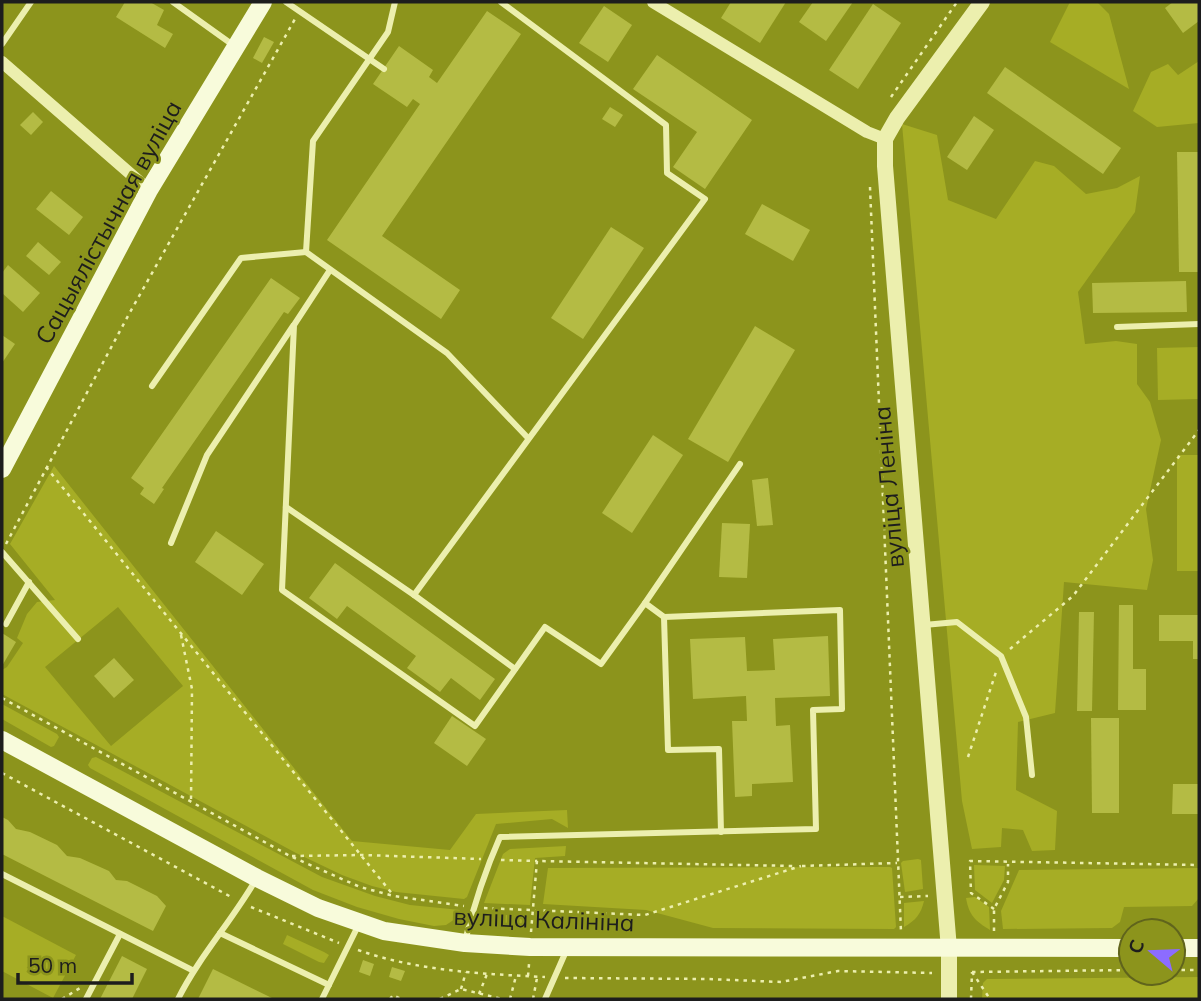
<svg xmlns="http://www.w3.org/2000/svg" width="1201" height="1001" font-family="Mulish,sans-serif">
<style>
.green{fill:#a6ad25;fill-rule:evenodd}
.building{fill:#b4bb44}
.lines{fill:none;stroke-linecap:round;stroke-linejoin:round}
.path{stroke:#ecefae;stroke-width:2.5;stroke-dasharray:3.5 5;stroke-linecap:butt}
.service{stroke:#ecefae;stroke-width:6}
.minor{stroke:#ecefae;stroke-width:12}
.tertiary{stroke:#ecefae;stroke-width:16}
.secondary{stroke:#f8fbdb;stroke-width:18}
.labels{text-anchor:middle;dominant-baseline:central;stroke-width:5;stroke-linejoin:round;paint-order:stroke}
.street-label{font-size:24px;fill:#1d1d1d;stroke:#8c941c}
</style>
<rect width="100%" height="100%" fill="#8c941c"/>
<!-- green -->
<g class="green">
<path d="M1070 2H1097L1109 14 1129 89 1050 42Z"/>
<path d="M1199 61V123L1157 127 1133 111 1151 72 1168 64 1178 75Z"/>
<path d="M902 124 937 135 948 200 996 219 1035 161 1054 166 1086 194 1117 188 1140 176 1135 212 1078 292 1085 344 1116 341 1137 344V384L1150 402 1161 440 1146 509 1153 560 1147 590 1064 582 1055 713 1018 722 1016 790 1057 811 1055 850 1032 851 1023 830 1002 828 1001 847 972 849 962 801Z"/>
<path d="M1199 347V399L1158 400 1157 348Z"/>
<rect x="1177" y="455" width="22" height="116"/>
<path d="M54 466 352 841 450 850 476 814 567 810 568 828 552 819 496 824 467 897 464 899 396 892 372 886 342 875 296 853 2 694V670L7 667 23 643 17 638 27 614 37 602 55 600 10 544ZM118 607 183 686 111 746 45 667Z"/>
<path d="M2 704 57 734 59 737 54 746 51 747 2 719Z"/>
<path d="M96 757 322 877 375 896 410 905 460 910 455 919 446 925 434 926 399 919 357 907 313 890 90 768 88 765 92 758Z"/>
<path d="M566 846 565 856 535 858 530 905 484 903 503 854 510 849Z"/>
<path d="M918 859 921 860 923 889 905 892 901 863 903 861Z"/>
<path d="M974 865 1005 866 1004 880 992 903 975 890Z"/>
<path d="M890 867 892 868 896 927 894 929 713 928 646 910 543 904 548 868Z"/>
<path d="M1199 868V898L1192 906 1124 907 1120 922 1112 928 1003 929 1001 911 1019 870Z"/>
<path d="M975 897 989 907 990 930C975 921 969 915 966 898Z"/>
<path d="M924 901C921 914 916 920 904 927V903Z"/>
<path d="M485 914 526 916 525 929C509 928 492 931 485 914Z"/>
<path d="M2 916 76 955 53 998 2 971Z"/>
<path d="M287 935 324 952 329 955 324 963 319 962 283 944Z"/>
<path d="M1199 977V999H982L983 983 987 979Z"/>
</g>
<!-- building -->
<g class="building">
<path d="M125 2H150L164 10 157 25 173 34 165 48 116 17Z"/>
<path d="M731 2H786L760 43 721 18Z"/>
<path d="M813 2H853L826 41 799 22Z"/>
<path d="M1173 2H1199V21L1183 33 1165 8Z"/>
<path d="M873 4 901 23 858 89 829 70Z"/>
<path d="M604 6 632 25 608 62 579 43Z"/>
<path d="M487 11 521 34 382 236 460 290 441 319 327 240 420 104 413 99 407 107 373 84 399 46 433 70 429 77 437 83Z"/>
<path d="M264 37 274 42 262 63 253 58Z"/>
<path d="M657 55 752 120 705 189 673 167 697 132 633 89Z"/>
<path d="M1005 67 1121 148 1103 174 987 93Z"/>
<path d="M610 107 623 115 615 127 602 119Z"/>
<path d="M33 112 43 122 31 135 20 125Z"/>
<path d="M974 116 994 130 967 170 947 157Z"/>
<path d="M1177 152H1199V272H1179Z"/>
<path d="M51 191 83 217 69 235 36 209Z"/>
<path d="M762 204 810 230 793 261 745 234Z"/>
<path d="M611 227 644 248 583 339 551 318Z"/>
<path d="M38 242 61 262 49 275 26 256Z"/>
<path d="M8 265 40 293 23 312 2 293V273Z"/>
<path d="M271 278 300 298 288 314 284 312 162 488 164 489 154 504 140 494 144 488 131 478Z"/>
<path d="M1186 281 1187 312 1093 313 1092 283Z"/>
<path d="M755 326 795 350 728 462 688 439Z"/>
<path d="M2 335 15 344 2 363Z"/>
<path d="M653 435 683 455 632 533 602 513Z"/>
<path d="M768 478 773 525 757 526 752 480Z"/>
<path d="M722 523 750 524 747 578 719 577Z"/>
<path d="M216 531 264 564 242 595 195 562Z"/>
<path d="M335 563 495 679 480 700 451 678 440 692 407 668 416 656 347 606 337 619 309 598Z"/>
<path d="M1119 605H1133V669H1146V710H1118Z"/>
<path d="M1079 612H1094L1092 711H1077Z"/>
<path d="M1159 615H1199V659H1193V641H1159Z"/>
<path d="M2 633 16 642 2 666Z"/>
<path d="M828 636 830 696 775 698 776 726 790 725 793 782 752 784V796L735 797 732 721H747L746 696 693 699 690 639 745 637 747 671 775 670 773 639Z"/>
<path d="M114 658 134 680 114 698 94 676Z"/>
<path d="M452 716 486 739 467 766 434 743Z"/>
<path d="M1091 718H1119V813H1092Z"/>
<path d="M1173 784H1199V814H1172Z"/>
<path d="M2 817 8 820 16 829 30 832 57 845 67 856 80 858 109 871 116 880 127 881 157 896 166 906 153 931 2 854Z"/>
<path d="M122 956 147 969 132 999H100Z"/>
<path d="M363 960 374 964 370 976 359 972Z"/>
<path d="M392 967 405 971 401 981 389 977Z"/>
<path d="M213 969 274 999H198Z"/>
</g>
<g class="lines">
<!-- path -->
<g class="path">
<path d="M891 97 957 2"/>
<path d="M870 187 901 932"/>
<path d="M46 467 394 896"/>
<path d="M6 544 129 314 295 19"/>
<path d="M181 635 192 689 191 802"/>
<path d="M1010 649 1073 596 1199 430"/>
<path d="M2 698 290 856 360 887 394 896 464 906"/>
<path d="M968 757 996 672"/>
<path d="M2 773 233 898"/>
<path d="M292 856 362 855 481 859"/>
<path d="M501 860 537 861"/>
<path d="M802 866 897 863"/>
<path d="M900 897 928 896"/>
<path d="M251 907 339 943"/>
<path d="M484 908 645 915 801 866"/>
<path d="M994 909 971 893 970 861 1199 865"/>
<path d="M994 931V909L1008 882V864"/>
<path d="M531 932 537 861 795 866"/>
<path d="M358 950C418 971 482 974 545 977"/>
<path d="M1173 970H1199"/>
<path d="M972 972 1131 970"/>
<path d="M972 972 990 999"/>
<path d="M528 976 529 964"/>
<path d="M565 978 708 979 781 982 838 971 932 973"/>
<path d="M461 989 466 972"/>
<path d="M479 994 487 974"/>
<path d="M62 999 80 988"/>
<path d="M390 999 393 995 401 999"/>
<path d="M440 999 461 989 502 999"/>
<path d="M510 999 516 976"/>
<path d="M533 999 537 978"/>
<path d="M971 999 972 972"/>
</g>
<!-- service -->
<g class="service">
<path d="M173 2 233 45"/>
<path d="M286 2 384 69"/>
<path d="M395 2 388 32 313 141 306 252 447 353 528 438"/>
<path d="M2 44 31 2"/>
<path d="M330 270 294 325 282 590 475 726 545 627 601 664 645 603 664 617 840 610 842 709 813 710 816 829 500 837C485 871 474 905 465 941"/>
<path d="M1117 327 1199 324"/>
<path d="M152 386 241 258 306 252"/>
<path d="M286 507 414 595 515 669"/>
<path d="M171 543 207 455 293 326"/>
<path d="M2 552 78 639"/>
<path d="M414 595 705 199 667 173 666 125 501 2"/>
<path d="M645 603 740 464"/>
<path d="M664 617 668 750 719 749 721 832"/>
<path d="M6 624 29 582"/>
<path d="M924 625 957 622 1001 656 1026 717 1032 775"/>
<path d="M2 874 192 970"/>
<path d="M220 933 329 985"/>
<path d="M86 999 120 934"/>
<path d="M178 999C199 957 231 922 255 881"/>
<path d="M322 999 359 924"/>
<path d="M545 999 567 949"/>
</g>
<!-- minor -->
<g class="minor">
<path d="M653 2 867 132 885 139"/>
<path d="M2 62 149 190"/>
</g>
<!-- tertiary -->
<path class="tertiary" d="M949 999V949L885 166V139L897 118 982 2"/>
<!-- secondary -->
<g class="secondary">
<path d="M2 469 149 190 263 2"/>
<path d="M2 740 257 878 318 908 384 931 465 943 530 947 1131 948"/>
<path d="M1173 948H1199"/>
</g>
</g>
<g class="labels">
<!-- street labels -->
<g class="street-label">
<text transform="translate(108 222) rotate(-61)">Сацыялістычная вуліца</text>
<text transform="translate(888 487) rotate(-95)">вуліца Леніна</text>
<text transform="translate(544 919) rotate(2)">вуліца Калініна</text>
</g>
</g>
<!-- border -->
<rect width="1201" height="1001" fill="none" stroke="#1d1d1d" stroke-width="7"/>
<!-- north arrow -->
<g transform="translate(1152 952) rotate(289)"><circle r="33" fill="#8c941c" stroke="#60641c" stroke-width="2"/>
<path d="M0-5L12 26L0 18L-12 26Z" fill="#8c6cff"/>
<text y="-10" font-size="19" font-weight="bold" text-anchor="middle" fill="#1d1d1d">С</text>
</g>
<!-- scale -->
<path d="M18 973v10h114v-10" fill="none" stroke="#1d1d1d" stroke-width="3.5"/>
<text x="28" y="973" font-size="21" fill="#1d1d1d" stroke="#8c941c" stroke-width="5" paint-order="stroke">50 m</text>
</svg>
